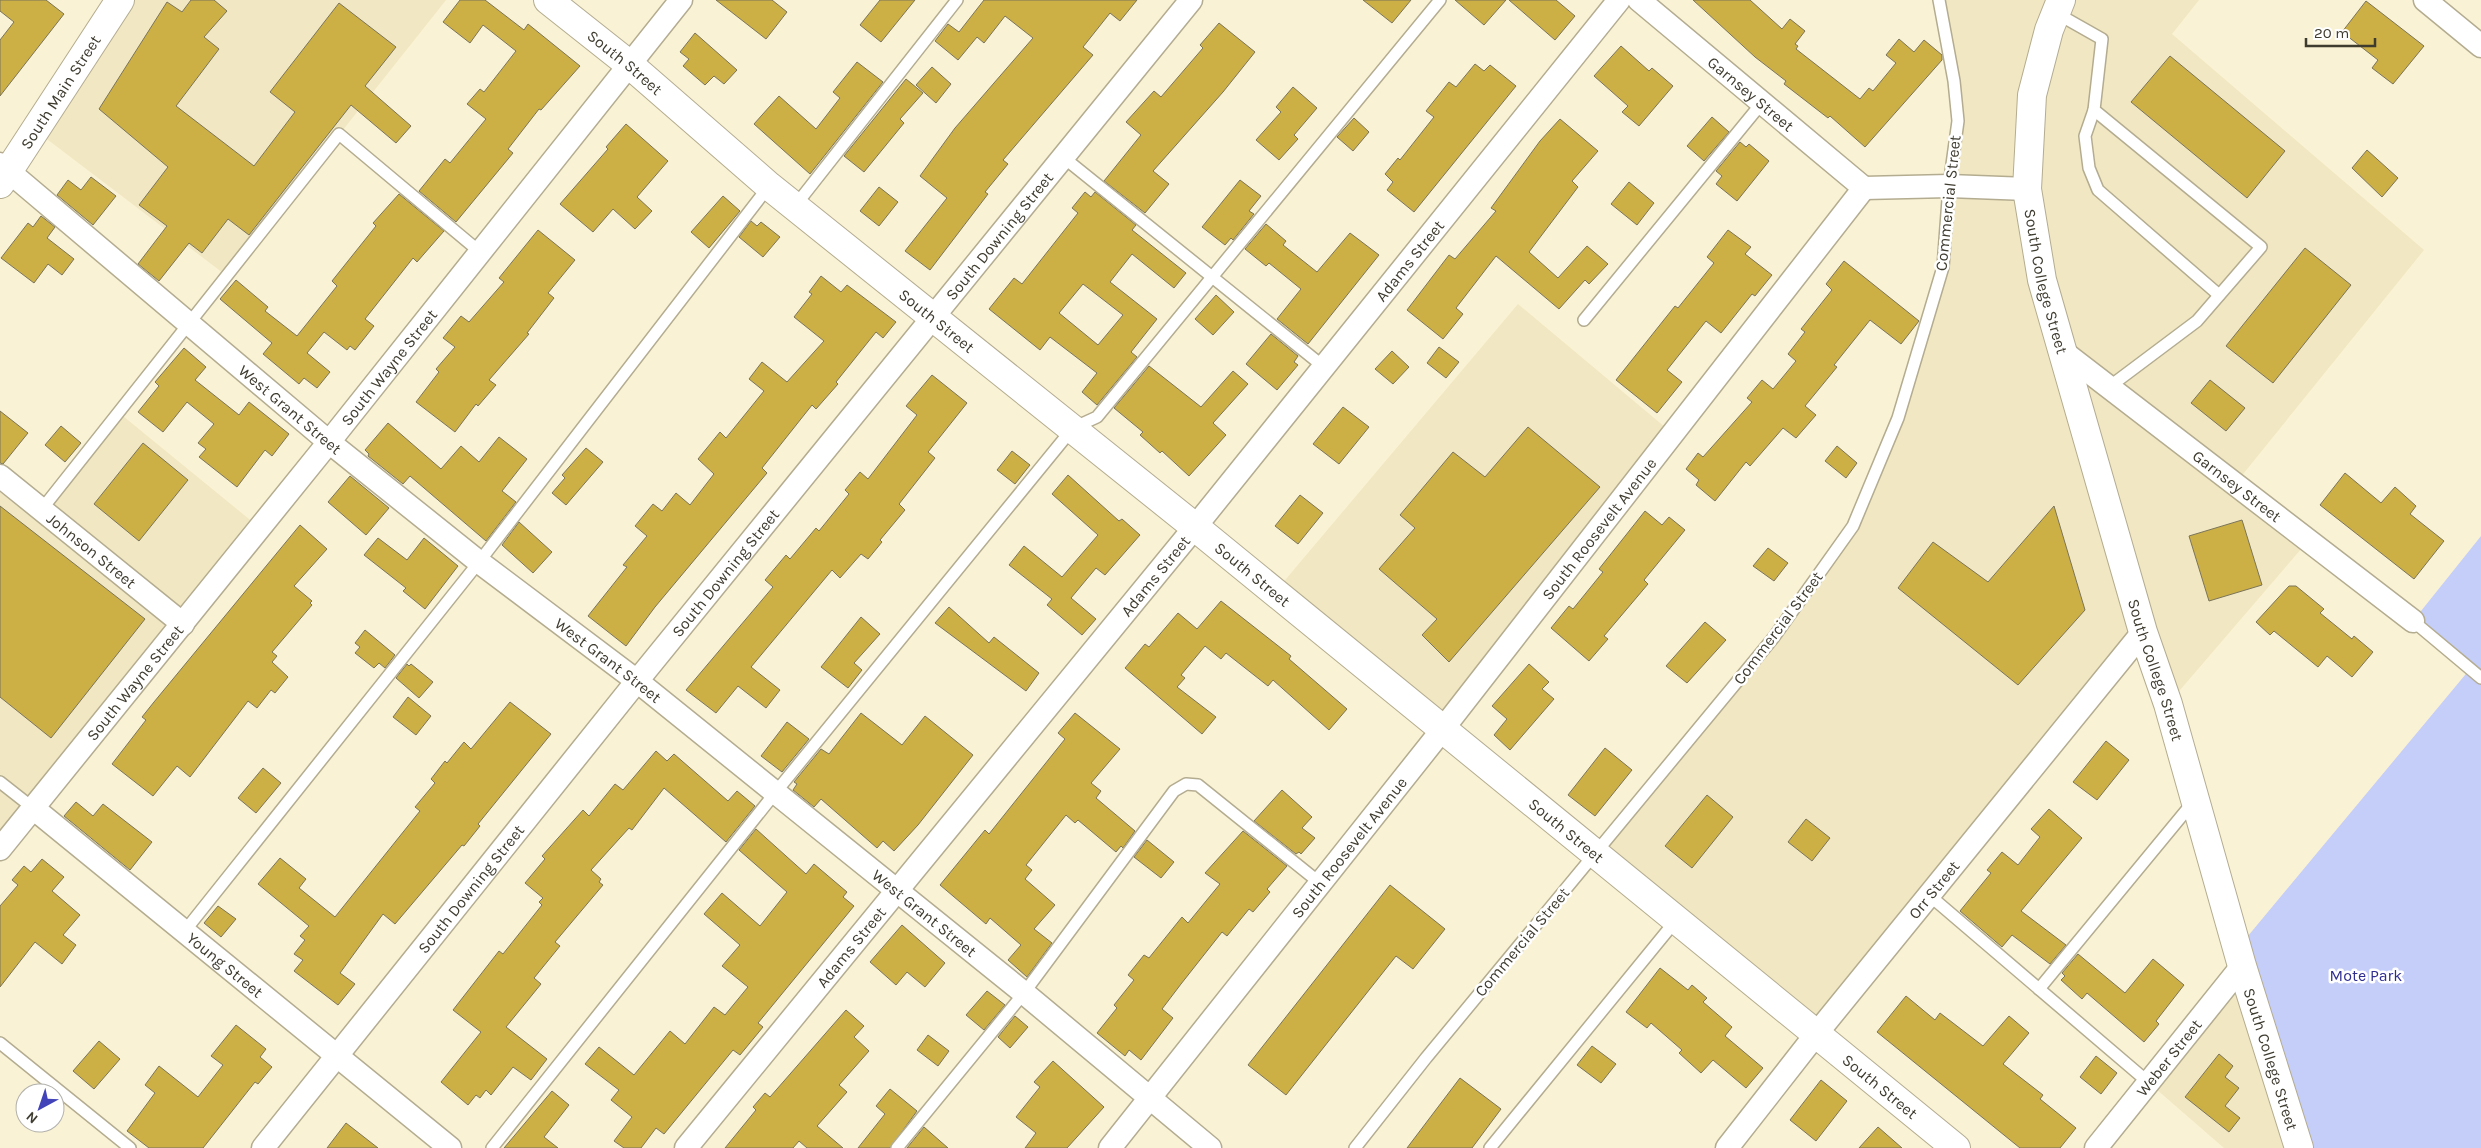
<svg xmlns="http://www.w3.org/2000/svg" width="2481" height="1148" font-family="Karla,sans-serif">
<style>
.built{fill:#f1e7c2}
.green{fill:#c5cdf9}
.building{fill:#ccb046;stroke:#7b7459;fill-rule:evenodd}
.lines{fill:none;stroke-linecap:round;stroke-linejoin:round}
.service-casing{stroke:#b4ac90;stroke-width:14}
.minor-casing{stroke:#b4ac90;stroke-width:25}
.tertiary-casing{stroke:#b4ac90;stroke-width:30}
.secondary-casing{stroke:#b4ac90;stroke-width:30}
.service{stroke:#fff;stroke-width:11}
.minor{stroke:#fff;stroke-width:22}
.tertiary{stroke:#fff;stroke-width:28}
.secondary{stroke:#fff;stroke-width:28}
.labels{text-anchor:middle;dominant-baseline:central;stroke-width:5;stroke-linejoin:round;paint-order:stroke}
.street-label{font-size:16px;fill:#3e3b2f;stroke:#fff}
.park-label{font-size:16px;fill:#302d91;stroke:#fff}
</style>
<rect width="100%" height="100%" fill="#faf2d4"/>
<!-- built -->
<g class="built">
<path d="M120 0H446L227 276 35 130Z"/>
<path d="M1939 0H2199L2172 34 2424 250 2235 484 2308 541 2168 704 2143 633 1817 1033 1595 854 1774 637 1853 526 1898 418 1943 267 1958 121Z"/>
<path d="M1518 304 1672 433 1442 730 1275 592Z"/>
<path d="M118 412 260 528 0 849V476L42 509Z"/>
<path d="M2242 966 2299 1148H2224L2148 1082Z"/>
</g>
<!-- green -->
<path class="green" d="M2481 536V1148H2299L2238 948 2470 669 2413 621Z"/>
<!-- building -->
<g class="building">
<path d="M0 0H46L64 14 0 96V40L14 22 0 11Z"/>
<path d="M191 0H214L227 11 204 37 219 49 176 106 254 166 295 112 270 92 339 3 396 47 365 86 411 126 396 143 351 105 249 235 228 219 202 253 189 243 159 281 138 264 167 226 139 205 168 167 99 109 167 2 182 12Z"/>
<path d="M460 0H485L524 30 528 24 580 66 541 110 539 109 508 149 513 153 456 222 419 191 445 159 450 163 486 119 467 104 480 89 484 92 516 51 483 25 470 43 443 22Z"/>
<path d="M716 0H772L787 12 766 39Z"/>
<path d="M880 0H915L881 42 860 25Z"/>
<path d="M984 0H1137L1120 21 1110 13 1083 47 1093 55 1003 160 1008 164 985 192 988 194 930 270 905 251 947 198 920 176 955 128 1033 38 1005 16 984 43 977 37 958 60 935 41 948 24 959 32Z"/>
<path d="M1363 0H1411L1392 23Z"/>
<path d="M1455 0H1506L1484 25Z"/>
<path d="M1509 0H1556L1575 16 1555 40Z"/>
<path d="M1693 0H1750L1782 29 1790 19 1805 31 1795 44 1798 46 1796 49 1860 99 1869 88 1873 91 1896 63 1886 55 1899 39 1914 52 1924 40 1942 55V60L1865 147 1830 116 1828 118 1784 84 1786 81 1755 57Z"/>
<path d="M2366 1 2424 46 2393 84 2372 68 2378 60 2342 32Z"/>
<path d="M1219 23 1255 52 1223 92 1153 171 1169 184 1145 213 1104 181 1141 135 1126 122 1154 91 1161 97 1203 48 1200 45Z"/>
<path d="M695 33 737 70 724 84 714 76 705 85 683 66 689 59 680 52Z"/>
<path d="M1621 46 1649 71 1652 68 1673 86 1639 126 1622 112 1628 106 1594 76Z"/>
<path d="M2170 56 2285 151 2247 198 2131 102Z"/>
<path d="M857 62 883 82 810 174 754 124 779 96 816 129 840 98 833 92Z"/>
<path d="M1475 64 1484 71 1490 65 1516 86 1414 212 1387 190 1393 182 1385 174 1398 158 1400 160 1434 117 1426 111 1449 82 1456 87Z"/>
<path d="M932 67 951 84 936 103 916 85Z"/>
<path d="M906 79 923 93 900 119 904 123 864 172 844 156Z"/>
<path d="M1293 87 1317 108 1294 135 1298 139 1279 160 1256 140 1281 112 1276 107Z"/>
<path d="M1712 117 1729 132 1704 161 1687 146Z"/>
<path d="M1354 118 1369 132 1353 151 1337 137Z"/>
<path d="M1560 119 1598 151 1572 181 1578 187 1529 252 1558 278 1587 246 1608 264 1589 284 1585 280 1559 309 1496 256 1456 308 1463 314 1443 339 1407 310 1449 255 1455 259 1496 211 1491 208 1540 141Z"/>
<path d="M626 124 668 161 637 197 652 211 635 229 613 209 593 232 560 204 608 149 606 147Z"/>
<path d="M1740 142 1746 147 1749 144 1769 161 1737 201 1716 184 1722 176 1716 171Z"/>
<path d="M2367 150 2398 178 2382 197 2352 168Z"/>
<path d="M91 177 116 196 93 225 57 195 68 180 81 190Z"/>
<path d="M1240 180 1261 196 1249 211 1254 214 1233 240 1231 238 1225 245 1202 227Z"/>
<path d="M1629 182 1654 203 1637 225 1611 204Z"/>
<path d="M879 187 898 202 879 226 860 211Z"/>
<path d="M1085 192 1091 197 1095 192 1136 225 1132 230 1186 273 1174 288 1132 254 1110 282 1157 319 1131 352 1137 357 1097 405 1082 392 1097 373 1050 337 1040 350 989 309 1014 278 1022 284 1078 213 1072 208ZM1083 284 1123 315 1098 345 1059 313Z"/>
<path d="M399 194 444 231 417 262 413 258 365 319 374 326 355 350 350 346 347 350 324 332 307 353 330 372 317 388 304 378 299 384 263 354 272 343 220 299 236 280 268 307 265 311 297 336 337 286 332 281 376 226 373 223Z"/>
<path d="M723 196 740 211 709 248 691 232Z"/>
<path d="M41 216 55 227 47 238 74 259 62 275 48 264 34 283 1 258 28 223 33 227Z"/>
<path d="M751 221 757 226 761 222 780 237 763 257 739 237Z"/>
<path d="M1266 224 1286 241 1283 245 1317 272 1350 233 1379 255 1308 344 1277 319 1301 289 1269 263 1266 266 1245 249Z"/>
<path d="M538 230 575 260 548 293 554 298 527 333 529 334 489 380 496 385 478 406 476 404 455 432 416 402 439 372 436 369 455 347 443 338 461 316 469 322 504 282 499 278Z"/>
<path d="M1728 230 1751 247 1745 254 1772 275 1755 296 1752 294 1721 333 1706 321 1667 370 1682 382 1657 413 1616 380 1675 306 1678 308 1714 263 1707 257Z"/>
<path d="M2305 248 2351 285 2273 383 2226 346Z"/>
<path d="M1844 261 1919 321 1901 344 1870 320 1834 365 1837 367 1805 406 1816 415 1796 438 1783 428 1750 466 1746 462 1715 501 1696 485 1699 480 1686 469 1698 453 1703 457 1752 402 1747 398 1762 380 1773 389 1796 361 1788 354 1805 332 1801 329 1832 290 1826 284Z"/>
<path d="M821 276 841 292 847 285 896 322 883 338 876 332 836 382 838 384 816 409 812 405 762 468 767 473 655 607 626 646 588 616 627 567 623 565 647 536 635 526 653 504 662 511 676 493 690 505 714 474 698 459 720 432 726 438 764 391 749 379 762 362 787 382 824 341 794 317 812 294 809 292Z"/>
<path d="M1216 295 1234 312 1213 335 1195 319Z"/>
<path d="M1271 334 1298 356 1294 362 1298 365 1277 390 1246 364Z"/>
<path d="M1439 347 1459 362 1446 378 1427 363Z"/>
<path d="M184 348 206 367 195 380 239 415 249 402 289 434 272 456 265 450 237 487 199 457 206 449 198 443 214 424 187 402 163 432 138 412 159 386 155 382Z"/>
<path d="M1392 351 1409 367 1393 384 1375 369Z"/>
<path d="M1149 366 1201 407 1233 371 1248 384 1213 423 1226 435 1189 476 1162 451 1160 453 1140 435 1143 432 1114 408Z"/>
<path d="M932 375 967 403 928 452 935 458 899 504 905 510 880 540 882 542 868 559 861 554 840 578 832 570 751 667 780 690 766 708 738 686 716 713 686 690 773 587 765 580 786 555 790 559 816 528 819 531 849 494 845 490 860 472 868 479 917 415 906 406Z"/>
<path d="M2210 380 2245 408 2226 431 2191 403Z"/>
<path d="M1343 407 1369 427 1339 464 1313 444Z"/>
<path d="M0 411 28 433 3 464 0 463Z"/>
<path d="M388 423 441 469 461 446 479 462 499 437 527 459 502 491 516 502 486 541 410 476 403 484 368 456 369 454 365 450Z"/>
<path d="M61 426 81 443 65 462 45 445Z"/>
<path d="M1528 427 1600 487 1449 662 1422 635 1437 619 1379 569 1415 528 1400 515 1453 452 1485 477Z"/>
<path d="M143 443 188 480 139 541 94 504Z"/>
<path d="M1837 446 1857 463 1846 478 1825 461Z"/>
<path d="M586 448 603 462 566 505 552 493 565 478 562 475Z"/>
<path d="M1012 451 1030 465 1015 484 997 470Z"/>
<path d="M2345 473 2381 503 2395 487 2416 506 2410 514 2444 541 2414 579 2320 505Z"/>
<path d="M1068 475 1119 521 1122 519 1140 535 1105 575 1096 568 1071 598 1096 619 1082 635 1047 605 1052 599 1009 565 1024 546 1062 577 1098 535 1052 494Z"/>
<path d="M350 476 389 508 366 535 328 502Z"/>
<path d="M1300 495 1323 513 1298 544 1275 526Z"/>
<path d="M0 506 145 619 51 738 0 697Z"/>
<path d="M2054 506 2085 610 2018 685 1898 588 1933 542 1988 582Z"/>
<path d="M1645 511 1662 525 1669 517 1685 530 1644 580 1648 584 1604 636 1608 639 1589 661 1551 628 1569 606 1573 609 1603 572 1599 569Z"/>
<path d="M2242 520 2262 585 2209 601 2189 536Z"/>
<path d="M519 522 552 552 533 573 502 545Z"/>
<path d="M300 525 327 549 294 586 312 601 310 603 312 605 272 652 277 656 272 662 288 677 275 693 271 690 257 708 248 701 190 777 177 766 153 796 112 764 146 720 142 717 154 702Z"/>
<path d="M378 538 407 560 424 538 458 566 425 609 403 591 406 588 364 555Z"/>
<path d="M1768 548 1788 563 1774 581 1753 566Z"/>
<path d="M2289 586H2296L2324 609 2320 613 2352 639 2354 636 2373 652 2352 677 2327 656 2318 667 2274 631 2270 635 2256 622Z"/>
<path d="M1221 601 1291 656 1289 659 1347 709 1329 730 1273 680 1268 686 1226 653 1221 659 1205 646 1181 675 1185 678 1177 687 1216 717 1202 734 1125 668 1145 644 1149 647 1178 613 1197 629Z"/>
<path d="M949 607 989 643 994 637 1039 673 1026 691 935 623Z"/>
<path d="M861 617 880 634 854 663 862 670 848 688 821 667Z"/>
<path d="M1705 622 1726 640 1687 683 1666 666Z"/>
<path d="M365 630 395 655 385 668 379 663 374 668 355 653 360 647 355 643Z"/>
<path d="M407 664 409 666 411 664 433 682 419 698 396 678Z"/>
<path d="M1529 664 1549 682 1542 689 1554 699 1510 750 1494 735 1507 719 1492 706Z"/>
<path d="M408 697 431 716 416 735 393 717Z"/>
<path d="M510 702 551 734 478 824 480 826 464 846 462 845 395 924 383 914 340 973 355 984 338 1005 294 971 303 960 294 954 305 940 300 936 309 926 258 884 280 858 306 879 299 888 335 917 420 811 415 807 435 783 431 779 445 761 447 763 464 742 471 749Z"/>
<path d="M861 713 902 745 925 716 973 755 918 825 894 851 883 841 877 848 821 799 814 807 793 790 797 784 794 782 821 749 829 754Z"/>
<path d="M1075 713 1120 749 1091 783 1101 791 1096 798 1135 831 1123 848 1121 846 1116 852 1078 820 1075 823 1066 815 1026 865 1032 870 1025 879 1055 905 1034 929 1052 943 1027 977 1008 960 1021 945 990 918 986 924 940 885 985 830 989 834 1065 739 1058 733Z"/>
<path d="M787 722 809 739 782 772 761 756Z"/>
<path d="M2106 741 2129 760 2097 800 2073 782Z"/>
<path d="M1605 748 1632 770 1595 816 1568 795Z"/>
<path d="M656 751 667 761 674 754 728 801 737 791 755 806 726 842 664 788 632 830 629 828 591 870 601 879 599 882 603 885 555 942 560 946 534 978 541 984 506 1027 547 1059 531 1080 513 1067 491 1095 486 1090 480 1098 476 1095 468 1105 441 1082 481 1032 453 1010 499 951 503 954 542 905 539 902 543 898 525 883 545 859 542 856 583 810 589 816 615 784 623 790Z"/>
<path d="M263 768 281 783 256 813 238 798Z"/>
<path d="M1282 790 1312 817 1302 828 1315 838 1301 854 1299 852 1296 854 1254 821Z"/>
<path d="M1707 795 1733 817 1692 868 1665 846Z"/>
<path d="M76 802 93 816 103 804 152 842 130 870 64 816Z"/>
<path d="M2049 809 2082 838 2021 911 2066 945 2050 964 2012 935 2002 947 1960 911 1991 873 1987 870 2002 852 2018 865 2040 837 2031 829Z"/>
<path d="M1806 819 1830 838 1812 861 1788 842Z"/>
<path d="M756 829 806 874 814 864 847 892 843 897 854 906 758 1023 763 1027 740 1055 733 1050 664 1134 656 1128 641 1148H624L614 1141 632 1117 611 1100 619 1090 585 1064 599 1047 634 1075 670 1031 685 1044 714 1007 725 1015 748 987 722 966 740 945 704 914 722 893 760 926 787 892 739 850Z"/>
<path d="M1243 831 1287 866 1267 889 1270 892 1253 912 1249 909 1227 936 1222 932 1181 984 1162 1009 1173 1018 1141 1060 1129 1050 1125 1056 1097 1033 1117 1008 1114 1005 1134 980 1128 975 1144 955 1149 958 1182 917 1188 923 1220 884 1205 873Z"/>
<path d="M1147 840 1174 862 1161 878 1134 857Z"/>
<path d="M42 859 64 877 52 891 80 915 63 935 76 945 62 964 35 942 0 987V906L18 885 12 880 24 866 31 872Z"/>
<path d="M1390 885 1445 929 1413 969 1396 956 1286 1095 1248 1065Z"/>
<path d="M218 906 236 919 221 937 204 923Z"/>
<path d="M902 925 945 963 925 987 907 972 896 985 870 962Z"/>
<path d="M2078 954 2125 993 2153 959 2184 985 2156 1021 2159 1024 2144 1042 2087 993 2082 999 2061 980 2065 976 2062 973Z"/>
<path d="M1660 968 1688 990 1692 985 1707 998 1703 1002 1732 1027 1725 1036 1763 1068 1746 1088 1713 1060 1701 1073 1679 1053 1682 1050 1651 1023 1647 1028 1626 1012Z"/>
<path d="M987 991 1005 1005 984 1030 966 1015Z"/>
<path d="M1906 996 1935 1020 1940 1013 1983 1046 2009 1016 2029 1033 2003 1064 2043 1095 2040 1099 2076 1128 2060 1148H2020L1877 1032Z"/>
<path d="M846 1010 864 1026 854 1037 869 1051 839 1085 847 1092 817 1126 843 1148H807L799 1141 793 1148H725L756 1110 753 1107 765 1093 770 1097Z"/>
<path d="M1015 1016 1028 1027 1010 1048 998 1037Z"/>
<path d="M236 1025 266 1049 260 1057 272 1067 258 1084 255 1082 203 1148H149L127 1131 155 1093 145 1085 159 1066 198 1097 223 1065 211 1056Z"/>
<path d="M928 1035 949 1051 938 1066 917 1050Z"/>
<path d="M99 1041 120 1059 94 1089 73 1071Z"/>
<path d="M1592 1046 1616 1064 1601 1083 1577 1065Z"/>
<path d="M2219 1054 2233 1066 2225 1077 2239 1088 2225 1106 2240 1118 2229 1132 2185 1097Z"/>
<path d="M2096 1056 2117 1073 2101 1094 2080 1077Z"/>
<path d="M1053 1061 1104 1107 1067 1148H1025L1036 1133 1016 1117 1040 1087 1034 1082Z"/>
<path d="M1460 1078 1501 1109 1472 1148H1407Z"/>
<path d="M1821 1080 1847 1101 1816 1141 1790 1120Z"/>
<path d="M890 1089 917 1111 890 1148H858L885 1114 876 1106Z"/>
<path d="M552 1091 569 1105 544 1137 558 1148H504Z"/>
<path d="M346 1123 378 1148H327Z"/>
<path d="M924 1127 948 1148H907Z"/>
<path d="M1878 1127 1902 1148H1859Z"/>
</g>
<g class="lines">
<defs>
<g id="service">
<path d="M2056 13 2102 39 2094 110 2261 247 2197 321 2109 387"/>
<path d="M2094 110 2085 136 2089 168 2098 190 2219 295"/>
<path d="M1063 157 1324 367"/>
<path d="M795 206 957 0"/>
<path d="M1584 320 1761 104"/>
<path d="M42 509 339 134 480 252"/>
<path d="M2413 621 2481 678"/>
<path d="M0 782 33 808"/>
<path d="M1929 895 2148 1082"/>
<path d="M184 932 479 562 769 186"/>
<path d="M2039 989 2194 801"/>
<path d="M0 1043 130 1148"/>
<path d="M492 1148 775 793 1073 428 1097 417 1440 0"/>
<path d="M897 1148 1024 993 1174 791 1186 784 1198 785 1320 883"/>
<path d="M1355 1148 1426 1058 1774 637 1853 526 1898 418 1943 267 1949 186 1958 121 1954 81 1939 0"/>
<path d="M1490 1148 1677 919"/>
</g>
<g id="minor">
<path id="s1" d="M1639 0 1864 188"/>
<path d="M2425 0 2481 46"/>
<path id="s2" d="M0 164 329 442 479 562 637 681 1024 993 1210 1148"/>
<path d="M1864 188 1949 186 2027 189"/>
<path id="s3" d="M2062 351 2413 621"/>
<path id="s4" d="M0 476 183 624"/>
<path id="s5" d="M33 808 450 1148"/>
<path id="s6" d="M0 849 329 442 681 0"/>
<path id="s7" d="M263 1148 637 681 1191 0"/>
<path id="s8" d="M686 1148 1195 527 1619 0"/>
<path id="s9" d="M1110 1148 1442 730 1864 188"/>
<path id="s10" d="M1727 1148 1817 1033 2143 632"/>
<path id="s11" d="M2096 1148 2242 966"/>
</g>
<g id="tertiary">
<path id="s12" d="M548 0 630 65 769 186 1195 527 1956 1148"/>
<path id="s13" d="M2061 0 2049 30 2032 95 2027 189 2042 280 2143 632 2168 704 2242 966 2299 1148"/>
</g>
<g id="secondary">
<path id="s14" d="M0 184 120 0"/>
</g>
</defs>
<!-- service casing -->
<use href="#service" class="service-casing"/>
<!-- minor casing -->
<use href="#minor" class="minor-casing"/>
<!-- tertiary casing -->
<use href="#tertiary" class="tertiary-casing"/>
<!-- secondary casing -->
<use href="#secondary" class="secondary-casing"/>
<!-- service -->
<use href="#service" class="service"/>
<!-- minor -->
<use href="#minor" class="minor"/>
<!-- tertiary -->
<use href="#tertiary" class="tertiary"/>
<!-- secondary -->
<use href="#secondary" class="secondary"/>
</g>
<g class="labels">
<!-- street labels -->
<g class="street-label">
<text stroke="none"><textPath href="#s12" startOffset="99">South Street</textPath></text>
<text stroke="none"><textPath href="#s14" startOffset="110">South Main Street</textPath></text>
<text stroke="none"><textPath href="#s1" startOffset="146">Garnsey Street</textPath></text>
<text transform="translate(1948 203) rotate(-84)">Commercial Street</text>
<text stroke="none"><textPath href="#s7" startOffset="1172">South Downing Street</textPath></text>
<text stroke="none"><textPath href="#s8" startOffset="1145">Adams Street</textPath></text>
<text stroke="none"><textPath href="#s13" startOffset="288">South College Street</textPath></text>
<text stroke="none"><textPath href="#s12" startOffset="504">South Street</textPath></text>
<text stroke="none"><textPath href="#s6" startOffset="619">South Wayne Street</textPath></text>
<text stroke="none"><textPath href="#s2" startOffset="380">West Grant Street</textPath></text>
<text stroke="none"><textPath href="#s3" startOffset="221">Garnsey Street</textPath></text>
<text stroke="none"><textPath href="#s9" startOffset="789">South Roosevelt Avenue</textPath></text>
<text stroke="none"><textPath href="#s4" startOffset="118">Johnson Street</textPath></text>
<text stroke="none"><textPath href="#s7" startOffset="738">South Downing Street</textPath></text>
<text stroke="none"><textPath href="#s12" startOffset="909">South Street</textPath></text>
<text stroke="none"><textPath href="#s8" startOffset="740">Adams Street</textPath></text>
<text transform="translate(1778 628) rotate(-53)">Commercial Street</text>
<text stroke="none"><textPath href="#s2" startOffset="785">West Grant Street</textPath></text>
<text stroke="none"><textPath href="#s13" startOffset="692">South College Street</textPath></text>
<text stroke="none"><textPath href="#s6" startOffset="214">South Wayne Street</textPath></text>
<text stroke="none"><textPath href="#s12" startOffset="1314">South Street</textPath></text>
<text stroke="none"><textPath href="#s9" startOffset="384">South Roosevelt Avenue</textPath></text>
<text stroke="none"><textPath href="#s7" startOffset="332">South Downing Street</textPath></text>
<text stroke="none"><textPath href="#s10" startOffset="331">Orr Street</textPath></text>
<text stroke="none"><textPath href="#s2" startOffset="1190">West Grant Street</textPath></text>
<text transform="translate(1522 942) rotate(-50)">Commercial Street</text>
<text stroke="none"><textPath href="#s8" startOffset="260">Adams Street</textPath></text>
<text stroke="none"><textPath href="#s5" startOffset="248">Young Street</textPath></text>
<text stroke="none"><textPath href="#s11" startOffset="116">Weber Street</textPath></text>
<text stroke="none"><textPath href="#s13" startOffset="1098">South College Street</textPath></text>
<text stroke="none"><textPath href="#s12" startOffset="1719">South Street</textPath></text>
</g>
<!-- park labels -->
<g class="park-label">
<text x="2366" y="975">Mote Park</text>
</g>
</g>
<!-- north arrow -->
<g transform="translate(40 1108) rotate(220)"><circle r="24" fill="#ffffff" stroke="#b2b1ac"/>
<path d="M0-4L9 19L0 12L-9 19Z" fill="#4243b8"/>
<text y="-8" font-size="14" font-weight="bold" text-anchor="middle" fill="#3e3b2f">N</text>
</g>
<!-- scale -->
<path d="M2306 38v8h69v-8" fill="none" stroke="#3e3b2f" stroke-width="2.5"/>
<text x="2314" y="38" font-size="15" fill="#3e3b2f" stroke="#ffffff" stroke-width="4" paint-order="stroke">20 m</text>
</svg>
